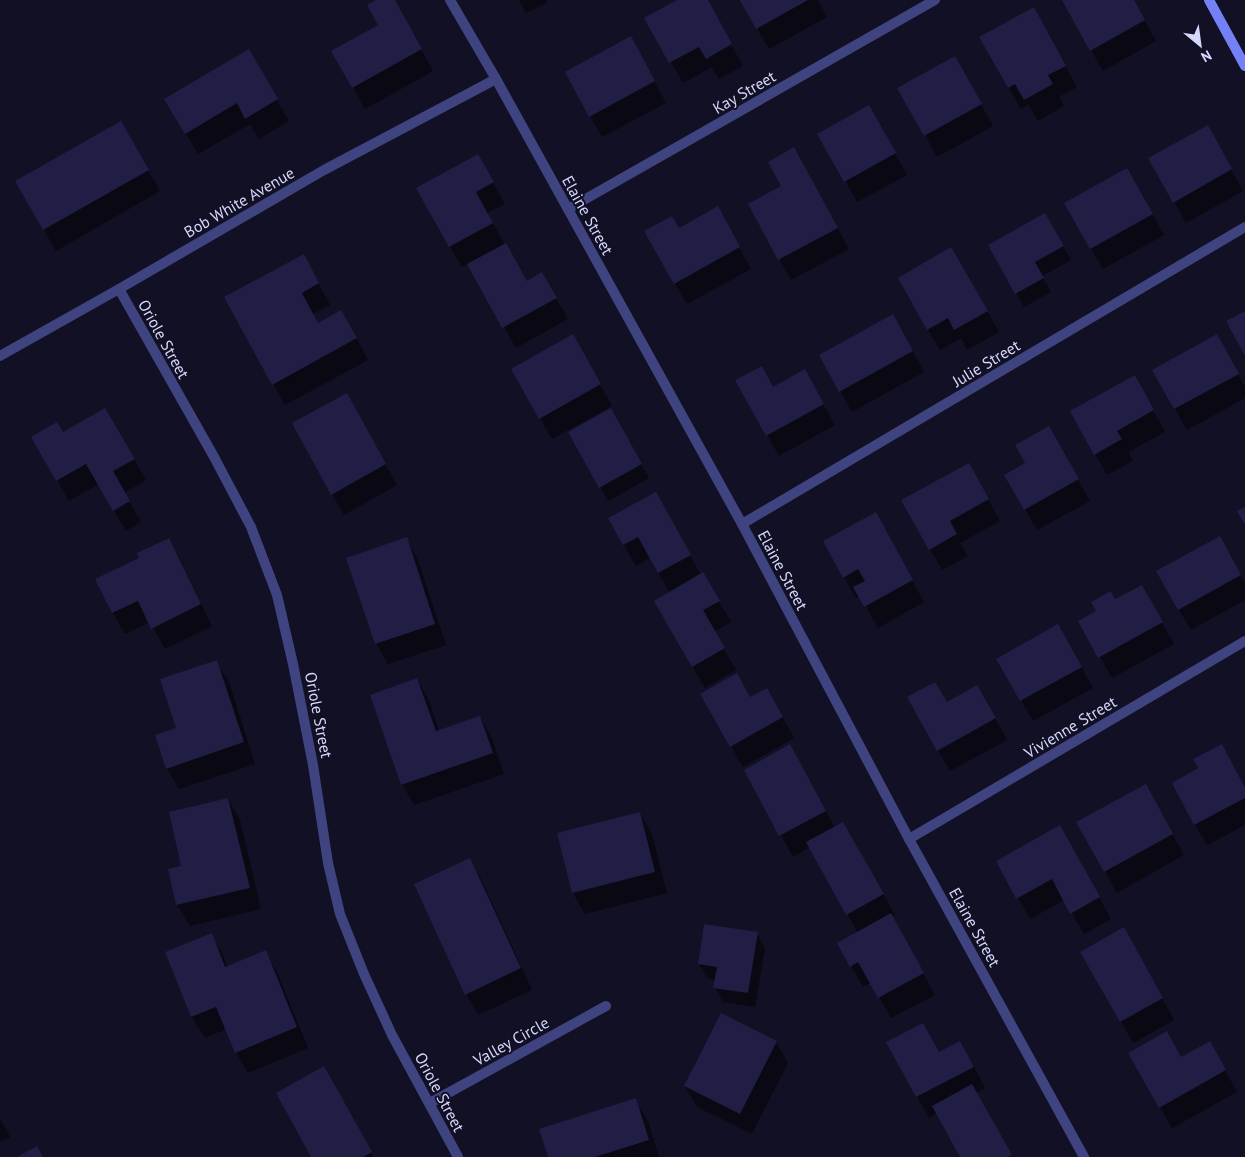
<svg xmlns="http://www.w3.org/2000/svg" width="1245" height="1157" font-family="'PT Sans',sans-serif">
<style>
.shadow{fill:#0007}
.building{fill:#201e44}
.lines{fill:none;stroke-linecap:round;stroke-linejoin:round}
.street{stroke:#3f4480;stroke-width:10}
.secondary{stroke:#7481f6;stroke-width:10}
.labels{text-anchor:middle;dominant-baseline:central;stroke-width:4;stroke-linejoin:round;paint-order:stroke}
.street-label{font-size:16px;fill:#d6d7fc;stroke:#111024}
</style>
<rect width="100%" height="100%" fill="#111024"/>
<!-- shadow -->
<g class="shadow">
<path d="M378 0H394L433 71 365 109 333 51 379 25Z"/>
<path d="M519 0H546L548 2 526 13Z"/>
<path d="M679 0H706L743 66 719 79 712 67 683 83 646 18Z"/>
<path d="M741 0H818L827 17 769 49Z"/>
<path d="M1063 0H1133L1156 41 1103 71Z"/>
<path d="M1045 30 1077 87 1059 97 1064 106 1038 121 1028 104 1021 109 981 38Z"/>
<path d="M248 50 289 121 259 139 250 124 198 154 166 99Z"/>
<path d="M643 59 666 103 602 137 590 116Z"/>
<path d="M967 79 993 126 937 157 899 89Z"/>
<path d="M120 122 160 191 56 251 16 181Z"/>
<path d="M881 128 907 175 857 202 819 134Z"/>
<path d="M1219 148 1243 191 1186 223 1174 202Z"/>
<path d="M477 155 505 204 487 213 527 283 542 274 568 319 516 348 468 264 462 267 450 246Z"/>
<path d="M806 170 849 249 791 280 779 259 783 187Z"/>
<path d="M1139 190 1164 235 1103 269 1091 248Z"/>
<path d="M1045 215 1071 260 1042 276 1051 292 1024 307 989 245Z"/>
<path d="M679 229H729L751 269 687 304 675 284Z"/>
<path d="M951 249 999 332 967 350 961 338 940 350 899 279Z"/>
<path d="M315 277 330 305 313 314 318 324 353 332 368 360 285 405 226 298Z"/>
<path d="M1216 336 1245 387V398L1187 430 1154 371Z"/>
<path d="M905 337 924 372 852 412 820 356Z"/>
<path d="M585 357 612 406 552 439 540 418Z"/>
<path d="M737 381 773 388 816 392 835 425 779 456Z"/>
<path d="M1146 398 1165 432 1128 452 1133 461 1107 475 1095 454Z"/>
<path d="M105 410 146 480 124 493 141 522 126 531 99 484 69 501 33 438 63 434Z"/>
<path d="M610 410 649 478 608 501 569 432Z"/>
<path d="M358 415 397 485 344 515 332 494Z"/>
<path d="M1061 449 1090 501 1037 530 1025 509Z"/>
<path d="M980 485 1000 521 960 543 968 556 942 570 903 501Z"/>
<path d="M667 514 701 575 703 574 731 622 714 632 736 670 705 688 655 601 670 593 650 558 636 566 610 519Z"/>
<path d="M887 535 924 602 878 628 860 596 856 598 844 577Z"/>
<path d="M1219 537 1245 583V600L1191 630 1179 610Z"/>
<path d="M168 539 180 560 212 626 165 649 150 622 125 634 113 613 97 580 141 558Z"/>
<path d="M406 539 418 560 446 645 388 664 376 643Z"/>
<path d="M1115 601 1153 607 1174 644 1112 678 1100 657Z"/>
<path d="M1070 647 1093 688 1033 721 998 659Z"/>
<path d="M216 662 229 682 255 764 179 789 167 768 178 729Z"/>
<path d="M417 679 429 700 439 731 480 717 492 738 504 774 414 805 402 784Z"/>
<path d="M977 686 1007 740 950 771 938 750 947 703Z"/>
<path d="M767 689 794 738 743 767 731 746 750 698Z"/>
<path d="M802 767 835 828 855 844 895 915 892 917 935 995 891 1018 871 983 863 987 839 944 858 933 810 847 793 857 746 770Z"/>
<path d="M1245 789V825L1207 845 1195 824Z"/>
<path d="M228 799 240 820 261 909 190 926 177 905 169 870 183 867Z"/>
<path d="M1157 807 1184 855 1117 893 1078 823Z"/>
<path d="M640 813 652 834 667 893 585 914 573 893 558 834Z"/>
<path d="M1072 848 1111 919 1084 934 1064 900 1030 919 1018 898Z"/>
<path d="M470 860 482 881 532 990 478 1015 466 994Z"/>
<path d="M705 926 757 934 765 948 755 1007 723 1002 715 988 716 980 707 978 699 964Z"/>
<path d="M211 934 223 955 228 967 265 951 277 972 308 1048 248 1073 236 1052 226 1029 205 1038 192 1017 166 953Z"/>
<path d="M1136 950 1174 1020 1133 1043 1082 952Z"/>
<path d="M776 1042 788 1063 752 1134 697 1107 685 1086Z"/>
<path d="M888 1043 939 1053 972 1063 985 1088 976 1093 1012 1157H962L937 1113 929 1118Z"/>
<path d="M1210 1043 1237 1092 1172 1128 1160 1107 1181 1059Z"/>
<path d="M336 1089 373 1157H313Z"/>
<path d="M635 1100 648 1121 659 1157H549Z"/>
<path d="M0 1118 10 1137 0 1142Z"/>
</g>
<!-- building -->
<g class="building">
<path d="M376 0H395L422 49 352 88 331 51 378 25 367 5Z"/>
<path d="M677 0H708L732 44 706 59 699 47 669 63 644 18Z"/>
<path d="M740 0H808L756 29Z"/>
<path d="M1062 0H1134L1145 20 1090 51Z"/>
<path d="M1034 7 1066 66 1048 75 1053 84 1024 100 1015 84 1008 88 979 37Z"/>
<path d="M631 36 655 81 589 117 565 72Z"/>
<path d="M249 49 278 99 245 119 237 103 185 134 164 99Z"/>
<path d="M955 56 982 104 924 136 897 88Z"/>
<path d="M869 105 896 153 844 182 817 134Z"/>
<path d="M121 121 149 170 43 230 15 181Z"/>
<path d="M1208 125 1232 169 1173 203 1148 158Z"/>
<path d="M794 147 838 228 778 260 748 204 781 186 768 162Z"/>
<path d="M478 154 494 182 476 192 493 223 449 247 416 188Z"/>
<path d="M1127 168 1153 214 1090 249 1064 203Z"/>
<path d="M718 206 740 247 674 284 644 231 672 216 679 228Z"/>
<path d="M1045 213 1064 246 1035 262 1044 278 1015 294 988 245Z"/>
<path d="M506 243 527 281 542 272 557 298 502 328 467 264Z"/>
<path d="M951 247 988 311 954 330 948 318 927 330 898 278Z"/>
<path d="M304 254 319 283 302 293 318 323 341 310 357 338 272 385 224 297Z"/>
<path d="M1245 311V356L1226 321Z"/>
<path d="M893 314 913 351 839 392 819 355Z"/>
<path d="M573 334 601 384 539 419 511 369Z"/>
<path d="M1217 334 1239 374 1174 409 1152 370Z"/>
<path d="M762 366 773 387 805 369 824 404 766 436 735 380Z"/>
<path d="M1135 375 1154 410 1117 431 1122 439 1094 455 1070 411Z"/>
<path d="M347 393 386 464 331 495 292 423Z"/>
<path d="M105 408 135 459 113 471 130 501 113 511 86 464 56 481 31 437 57 422 63 432Z"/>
<path d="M611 408 642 464 599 488 568 432Z"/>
<path d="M1049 426 1079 479 1024 510 1004 475 1025 463 1015 445Z"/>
<path d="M969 463 989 499 950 521 957 534 929 550 901 500Z"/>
<path d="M656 492 691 555 658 573 638 537 623 545 608 518Z"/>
<path d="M1245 507V525L1237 511Z"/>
<path d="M876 512 913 580 864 607 853 587 865 581 858 569 843 578 823 541Z"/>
<path d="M1220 536 1241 575 1178 610 1156 571Z"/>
<path d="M407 537 435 624 375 644 346 558Z"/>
<path d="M169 538 201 604 151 629 138 601 112 613 95 579 139 558 137 553Z"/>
<path d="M703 572 720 601 703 610 725 648 692 667 654 601Z"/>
<path d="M1142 585 1163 622 1098 658 1078 621 1096 611 1091 602 1111 591 1115 599Z"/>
<path d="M1058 624 1082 667 1020 701 996 659Z"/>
<path d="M217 660 244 742 166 769 155 735 176 728 160 679Z"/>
<path d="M737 673 750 697 767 688 783 717 730 747 700 694Z"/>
<path d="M417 678 436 731 480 716 493 753 401 785 370 695Z"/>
<path d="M935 682 947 702 977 685 996 718 937 751 907 697Z"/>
<path d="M790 744 826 811 779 836 744 770Z"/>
<path d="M1222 744 1245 788V798L1194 825 1172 783 1198 768 1193 759Z"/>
<path d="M1146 784 1173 834 1104 872 1076 822Z"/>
<path d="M228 798 250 888 176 905 168 869 181 866 169 812Z"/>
<path d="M640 812 655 872 572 893 557 833Z"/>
<path d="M843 822 884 894 846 915 806 842Z"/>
<path d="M1060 825 1100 897 1070 914 1052 879 1016 899 996 861Z"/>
<path d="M470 858 521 968 465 995 414 884Z"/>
<path d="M891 913 924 973 878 998 858 962 850 967 837 943Z"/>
<path d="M704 924 758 932 748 993 713 988 717 967 698 964Z"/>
<path d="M1124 927 1163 998 1120 1022 1080 952Z"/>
<path d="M212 933 225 967 266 950 297 1027 235 1053 216 1007 191 1017 165 952Z"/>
<path d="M721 1013 777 1041 740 1114 684 1086Z"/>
<path d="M923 1023 939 1052 960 1041 974 1067 916 1097 886 1042Z"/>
<path d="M1167 1031 1181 1057 1210 1041 1226 1070 1159 1108 1128 1053Z"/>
<path d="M324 1066 372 1152 363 1157H311L276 1093Z"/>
<path d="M972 1084 1012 1155 1008 1157H960L932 1106Z"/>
<path d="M636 1098 649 1140 595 1157H548L539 1129Z"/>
<path d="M37 1146 43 1157H17Z"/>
</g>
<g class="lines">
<!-- street -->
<g class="street">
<path d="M450 0 496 79 742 524 909 839 1084 1157"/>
<path d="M568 209 935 0"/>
<path d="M119 289 213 455 251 527 277 595 293 664 313 765 328 863 340 914 364 974 392 1035 458 1157"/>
<path d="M0 356 119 289 324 170 496 79"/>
<path d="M742 524 1245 227"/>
<path d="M909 839 1245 641"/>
<path d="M430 1103 606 1006"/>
</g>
<!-- secondary -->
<path class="secondary" d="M1209 0 1245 66"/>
</g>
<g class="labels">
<!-- street labels -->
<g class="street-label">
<text transform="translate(744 92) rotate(-30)">Kay Street</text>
<text transform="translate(239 202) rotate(-30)">Bob White Avenue</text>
<text transform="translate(588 215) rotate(61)">Elaine Street</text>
<text transform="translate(164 339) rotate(61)">Oriole Street</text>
<text transform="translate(986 363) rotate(-31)">Julie Street</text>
<text transform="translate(783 570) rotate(62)">Elaine Street</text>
<text transform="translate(319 715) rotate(79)">Oriole Street</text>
<text transform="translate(1070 727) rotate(-31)">Vivienne Street</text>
<text transform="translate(975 927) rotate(61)">Elaine Street</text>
<text transform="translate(511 1041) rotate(-29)">Valley Circle</text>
<text transform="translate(440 1092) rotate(62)">Oriole Street</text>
</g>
</g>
<!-- north arrow -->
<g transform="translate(1200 45) rotate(151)" stroke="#111024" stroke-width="4" paint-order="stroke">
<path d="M0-4L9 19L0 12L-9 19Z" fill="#d6d7fc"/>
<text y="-8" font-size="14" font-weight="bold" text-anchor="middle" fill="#d6d7fc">N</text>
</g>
</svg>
